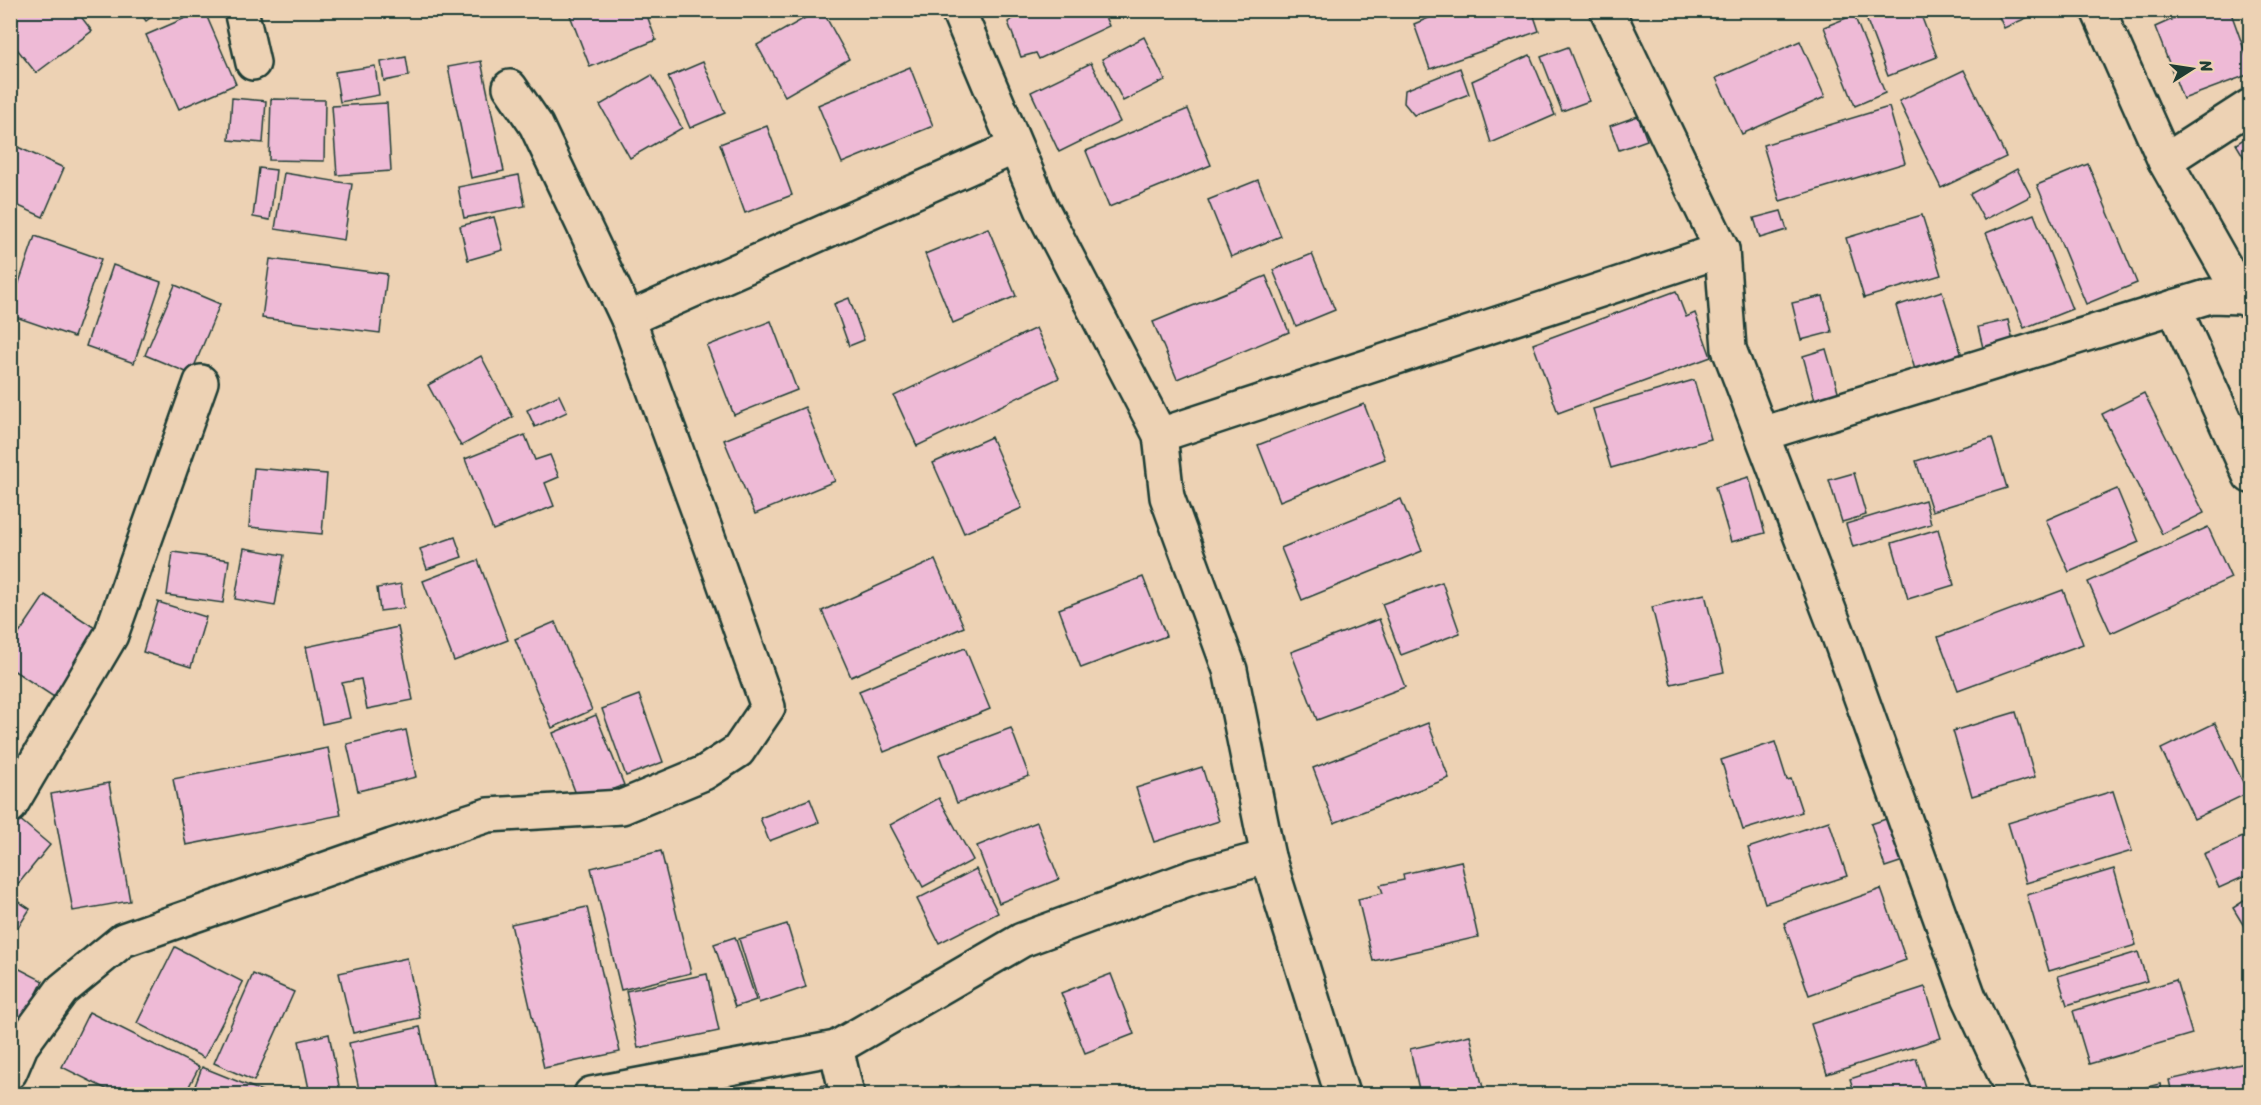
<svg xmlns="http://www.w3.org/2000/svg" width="2261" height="1105" font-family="Sriracha,sans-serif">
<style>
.building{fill:#eebad6;stroke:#1f3d34;stroke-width:1.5}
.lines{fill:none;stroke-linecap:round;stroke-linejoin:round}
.minor-casing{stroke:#1f3d34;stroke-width:38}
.minor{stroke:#edd2b4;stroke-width:33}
</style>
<rect width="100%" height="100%" fill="#edd2b4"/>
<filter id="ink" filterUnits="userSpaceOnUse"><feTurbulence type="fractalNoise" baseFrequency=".0167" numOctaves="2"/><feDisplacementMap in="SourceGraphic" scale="12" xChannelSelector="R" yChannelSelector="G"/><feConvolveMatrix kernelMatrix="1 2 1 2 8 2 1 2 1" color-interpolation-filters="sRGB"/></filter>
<g filter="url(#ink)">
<!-- building -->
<g class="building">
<path d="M10 10H76L92 31 36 73 10 40Z"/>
<path d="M138 10H161L146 21Z"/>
<path d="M204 10 236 84 179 109 146 35Z"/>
<path d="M568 10H645L656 40 590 67Z"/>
<path d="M819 10H822L849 59 785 96 757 45Z"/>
<path d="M1018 10H1102L1109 26 1039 59 1036 53 1021 57 1008 22 1019 14Z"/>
<path d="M1448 10H1532L1539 31 1430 69 1414 24Z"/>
<path d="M1863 10H1919L1937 57 1888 76Z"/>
<path d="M1996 10H2044L2004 28Z"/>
<path d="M2193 10H2230L2250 66V74L2183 99 2155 27Z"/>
<path d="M1854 15 1885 93 1855 106 1824 27Z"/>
<path d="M1144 37 1165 80 1123 101 1102 59Z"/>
<path d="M1800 41 1825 97 1742 134 1716 78Z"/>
<path d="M1568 47 1589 101 1562 111 1541 57Z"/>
<path d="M1530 55 1555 115 1491 143 1472 81Z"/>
<path d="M406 57 409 76 384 81 381 62Z"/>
<path d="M481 61 504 171 471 178 448 67Z"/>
<path d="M703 62 725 113 690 128 668 77Z"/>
<path d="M1091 63 1120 122 1059 152 1031 92Z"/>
<path d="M375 66 379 95 340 102 335 72Z"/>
<path d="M910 67 933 126 842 163 818 105Z"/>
<path d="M1460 68 1469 94 1414 115 1404 103 1405 90Z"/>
<path d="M1964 70 2006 157 1941 188 1899 101Z"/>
<path d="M652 75 682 128 630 158 600 105Z"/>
<path d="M232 98 266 101 263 143 229 140Z"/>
<path d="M271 99 325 100 324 161 269 160Z"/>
<path d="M387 103 391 171 337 175 332 106Z"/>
<path d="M1889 107 1905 163 1780 201 1763 145Z"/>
<path d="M1188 109 1211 165 1109 207 1086 151Z"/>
<path d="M1638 116 1647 140 1619 150 1610 126Z"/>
<path d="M767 126 792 195 745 213 720 144Z"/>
<path d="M2250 135V167L2236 144Z"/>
<path d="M11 144 64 168 43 217 10 202Z"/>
<path d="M2088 164 2137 283 2086 304 2037 185Z"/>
<path d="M259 168 276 170 270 220 253 217Z"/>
<path d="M2017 169 2031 196 1984 220 1970 194Z"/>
<path d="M284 173 352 184 344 240 275 229Z"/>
<path d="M519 175 525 206 464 218 458 187Z"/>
<path d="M1258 180 1281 236 1231 257 1208 200Z"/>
<path d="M1781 211 1787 230 1760 238 1754 218Z"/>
<path d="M2034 214 2072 309 2024 328 1986 233Z"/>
<path d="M1922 215 1941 275 1864 298 1846 238Z"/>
<path d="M494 217 503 250 468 260 460 226Z"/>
<path d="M988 228 1016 296 953 323 925 254Z"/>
<path d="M35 236 101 259 74 337 10 315V309Z"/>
<path d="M1312 254 1335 310 1296 326 1273 270Z"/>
<path d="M270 259 387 274 380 333 262 318Z"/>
<path d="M113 265 161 282 134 363 86 346Z"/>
<path d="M1266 276 1289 332 1177 379 1153 322Z"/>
<path d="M175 285 220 304 191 374 145 355Z"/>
<path d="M1676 291 1686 317 1695 313 1711 357 1558 413 1533 344Z"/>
<path d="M1942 291 1963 359 1916 373 1896 306Z"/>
<path d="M1823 296 1832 332 1801 340 1792 303Z"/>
<path d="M849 298 864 340 849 346 834 304Z"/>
<path d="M2008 320 2015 350 1985 356 1978 327Z"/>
<path d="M771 321 797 390 734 415 707 346Z"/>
<path d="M1036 328 1059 378 917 446 894 396Z"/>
<path d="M1826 349 1840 398 1816 404 1803 356Z"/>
<path d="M481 356 513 417 461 446 428 385Z"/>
<path d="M1694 380 1711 439 1611 468 1593 409Z"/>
<path d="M2144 393 2204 513 2162 534 2102 414Z"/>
<path d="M559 395 567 412 535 427 527 410Z"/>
<path d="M1364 404 1385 459 1280 501 1258 445Z"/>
<path d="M805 407 835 481 755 514 724 440Z"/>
<path d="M525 435 535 460 550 455 559 477 545 483 554 506 493 530 465 459Z"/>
<path d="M991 437 1022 508 964 533 933 463Z"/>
<path d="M1992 438 2007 488 1932 511 1916 461Z"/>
<path d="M254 468 327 474 322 534 249 527Z"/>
<path d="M1854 473 1866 515 1842 522 1829 480Z"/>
<path d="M1749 477 1765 533 1731 542 1715 487Z"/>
<path d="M2117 489 2139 542 2069 572 2046 520Z"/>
<path d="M1401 499 1422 551 1302 600 1281 548Z"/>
<path d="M1925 500 1931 524 1853 547 1846 524Z"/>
<path d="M2208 527 2231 578 2111 633 2088 582Z"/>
<path d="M1938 529 1954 585 1908 599 1892 543Z"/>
<path d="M455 537 462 557 427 569 420 549Z"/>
<path d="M244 548 284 555 275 606 235 599Z"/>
<path d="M173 552 229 560 223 603 167 595Z"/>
<path d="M478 560 508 640 454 661 423 581Z"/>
<path d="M935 560 964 627 851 677 822 611Z"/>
<path d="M1143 577 1166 636 1081 668 1059 609Z"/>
<path d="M1442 582 1460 633 1401 655 1382 604Z"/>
<path d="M401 584 404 608 380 611 377 588Z"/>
<path d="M2063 590 2083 644 1958 690 1938 637Z"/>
<path d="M1705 594 1724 672 1671 684 1652 607Z"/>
<path d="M45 595 98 630 54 697 10 668V647Z"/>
<path d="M158 602 206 617 191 667 143 652Z"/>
<path d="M1379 619 1405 687 1317 720 1291 652Z"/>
<path d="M555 622 592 710 552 728 515 639Z"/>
<path d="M398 627 413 700 367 709 361 679 342 683 350 718 322 724 306 647Z"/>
<path d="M965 648 990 709 884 752 859 691Z"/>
<path d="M639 695 663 762 626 776 602 709Z"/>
<path d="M2016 712 2035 777 1972 796 1953 731Z"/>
<path d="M596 715 624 785 579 802 553 733Z"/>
<path d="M1428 723 1449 778 1334 823 1313 768Z"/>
<path d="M2215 723 2248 793 2194 819 2161 749Z"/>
<path d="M1011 728 1029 776 957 803 939 755Z"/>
<path d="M406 730 416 777 358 791 347 744Z"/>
<path d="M1775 742 1787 780 1791 779 1802 812 1743 830 1721 760Z"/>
<path d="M328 748 341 815 186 845 173 779Z"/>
<path d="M1202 767 1219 821 1154 842 1136 788Z"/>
<path d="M109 783 130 901 73 911 51 794Z"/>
<path d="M2113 791 2132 851 2026 883 2008 823Z"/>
<path d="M939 798 973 860 923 887 890 825Z"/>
<path d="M810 799 819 822 769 841 760 818Z"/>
<path d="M1895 816 1909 859 1885 867 1871 824Z"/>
<path d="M18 818 50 845 15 888 10 884V827Z"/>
<path d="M1829 821 1847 876 1765 903 1748 848Z"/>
<path d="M1037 822 1059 879 999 903 977 846Z"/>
<path d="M2250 834V874L2219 888 2204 854Z"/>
<path d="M661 851 691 973 621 990 591 868Z"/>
<path d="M1461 861 1478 937 1373 961 1358 899 1383 893 1380 885 1404 880 1403 874Z"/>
<path d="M976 869 998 913 939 943 917 899Z"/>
<path d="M2114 869 2136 945 2049 971 2027 895Z"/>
<path d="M1881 889 1906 960 1809 995 1784 923Z"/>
<path d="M10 896 30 909 10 940Z"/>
<path d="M2250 897V936L2233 908Z"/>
<path d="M587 907 620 1052 544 1068 511 924Z"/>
<path d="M787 924 806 987 759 1003 739 939Z"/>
<path d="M735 937 756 1000 735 1007 714 944Z"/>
<path d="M175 947 243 982 204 1058 137 1023Z"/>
<path d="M2138 952 2147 981 2067 1005 2058 976Z"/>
<path d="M407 958 420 1018 353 1033 339 973Z"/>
<path d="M10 964 43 981 16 1036 10 1033Z"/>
<path d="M253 974 294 992 254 1081 214 1063Z"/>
<path d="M707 974 719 1031 638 1048 626 991Z"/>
<path d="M1111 974 1134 1034 1085 1053 1061 993Z"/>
<path d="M2176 980 2192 1034 2089 1064 2073 1011Z"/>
<path d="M1925 987 1941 1038 1827 1074 1811 1024Z"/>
<path d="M89 1012 199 1067 185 1094H116L62 1067Z"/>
<path d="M420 1027 435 1094H360L349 1043Z"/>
<path d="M329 1034 340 1091 323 1094H310L299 1041Z"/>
<path d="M1470 1035 1483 1088 1455 1094H1420L1410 1049Z"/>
<path d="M1916 1058 1927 1094H1855L1850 1079Z"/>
<path d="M2250 1062V1094H2172L2169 1080Z"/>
<path d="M202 1067 269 1094H192Z"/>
<path d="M828 1084 831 1094H799L798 1092Z"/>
<path d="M2160 1084 2163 1094H2118Z"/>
<path d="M959 1086 963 1094H938Z"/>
</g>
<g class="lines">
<defs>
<g id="minor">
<path d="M241 10 253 63"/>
<path d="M958 10 1042 209 1160 435 1167 497 1230 670 1268 857 1342 1094"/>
<path d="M1607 10 1722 250 1729 349 1837 631 1969 997 2014 1094"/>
<path d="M2098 10 2165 161 2242 297"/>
<path d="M2165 161 2250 106"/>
<path d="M2174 307 2250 476"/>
<path d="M628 319 1015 147"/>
<path d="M1762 434 2210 296 2242 297 2250 301"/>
<path d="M1160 435 1722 250"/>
<path d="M10 806 111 635 201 382"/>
<path d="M836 1048 847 1094"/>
<path d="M10 1072 21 1046 62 990 123 940 392 846 488 815 622 807 704 773 738 751 768 707 708 537 628 319 536 125 510 87"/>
<path d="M591 1094 836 1048 1022 940 1196 876 1268 857"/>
</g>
</defs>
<!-- minor casing -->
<use href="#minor" class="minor-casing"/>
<!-- minor -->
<use href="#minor" class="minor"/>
</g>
</g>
<!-- margin -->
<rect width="2261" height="1105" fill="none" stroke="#edd2b4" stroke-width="36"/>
<rect x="18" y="18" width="2225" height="1069" fill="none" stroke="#1f3d34" stroke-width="2" filter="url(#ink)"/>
<!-- north arrow -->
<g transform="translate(2192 69) rotate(78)" stroke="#edd2b4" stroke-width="4.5" paint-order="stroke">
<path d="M0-4.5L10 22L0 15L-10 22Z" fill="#1f3d34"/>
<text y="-9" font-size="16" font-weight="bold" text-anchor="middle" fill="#1f3d34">N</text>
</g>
</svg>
